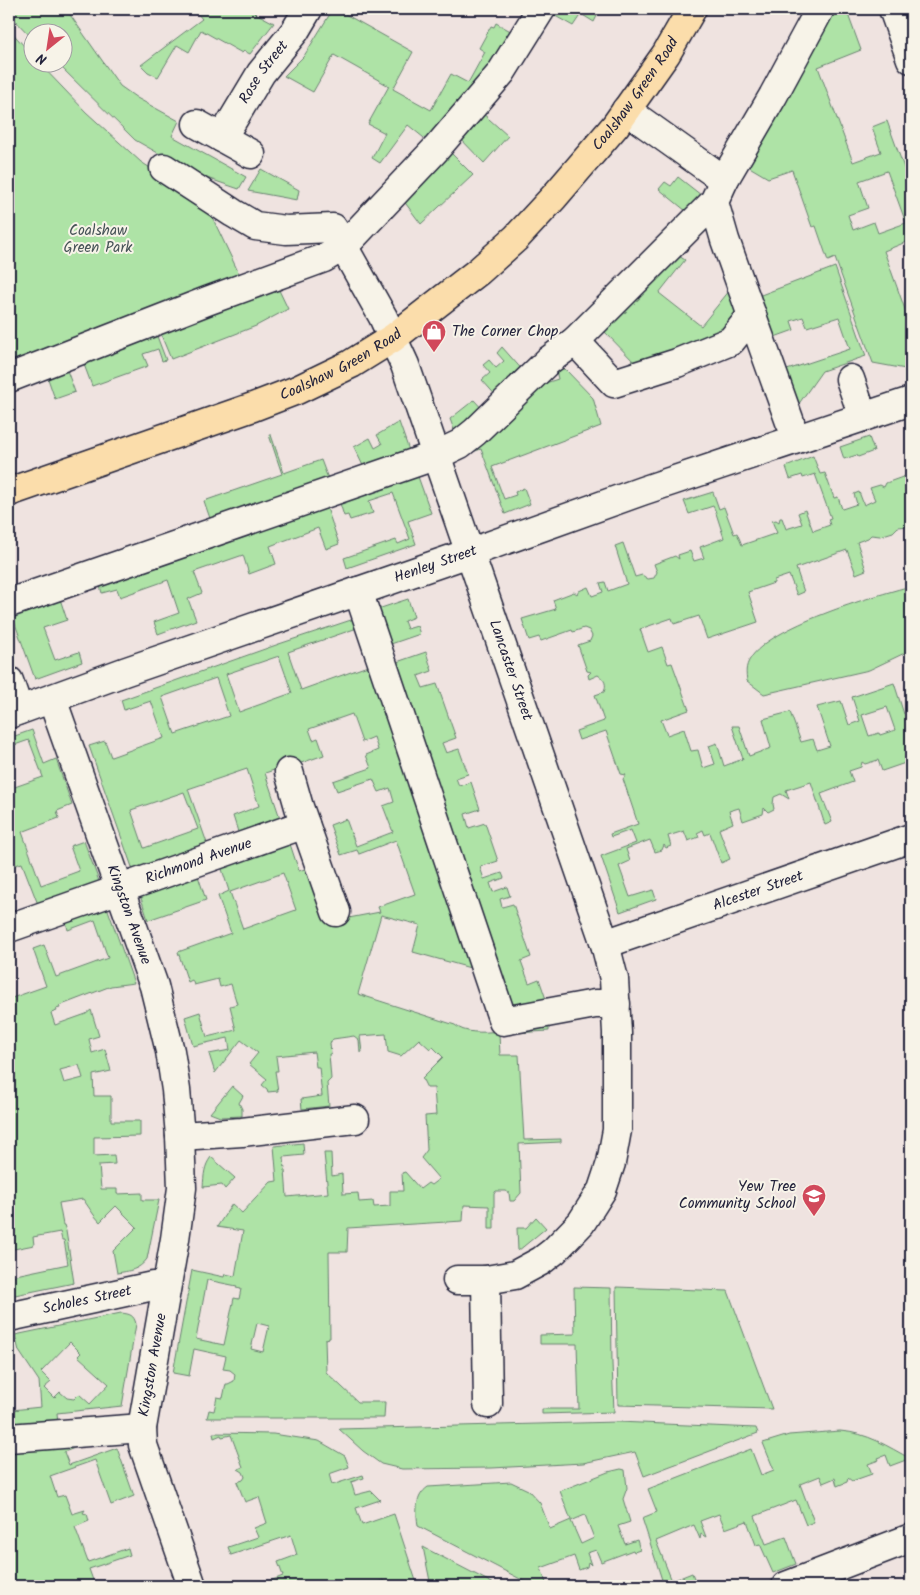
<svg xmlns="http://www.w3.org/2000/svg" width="920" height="1595" font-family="Kalam,sans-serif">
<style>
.green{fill:#aee3a6;stroke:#688270;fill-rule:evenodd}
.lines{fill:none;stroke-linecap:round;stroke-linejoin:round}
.minor-casing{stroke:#22223b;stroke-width:31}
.major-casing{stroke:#22223b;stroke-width:31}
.minor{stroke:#f7f3e8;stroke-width:28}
.major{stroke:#fbddab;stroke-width:28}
.labels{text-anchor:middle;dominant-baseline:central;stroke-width:4;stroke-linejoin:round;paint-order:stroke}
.street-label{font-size:15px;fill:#22223b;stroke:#f7f3e8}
.park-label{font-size:15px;fill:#455256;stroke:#f7f3e8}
.poi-label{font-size:15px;fill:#22223b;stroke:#f7f3e8;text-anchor:start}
</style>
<rect width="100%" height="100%" fill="#efe3e0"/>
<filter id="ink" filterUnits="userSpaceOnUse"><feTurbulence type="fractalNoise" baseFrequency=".02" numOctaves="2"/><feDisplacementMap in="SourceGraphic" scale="10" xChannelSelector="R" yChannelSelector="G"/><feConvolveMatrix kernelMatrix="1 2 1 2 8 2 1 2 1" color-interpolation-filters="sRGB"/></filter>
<g filter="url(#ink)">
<!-- green -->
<g class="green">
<path d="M9 9H66L120 86 137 98 179 121 172 136 246 177 239 189 195 174 135 140 57 63 62 62V32H32V38L9 14Z"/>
<path d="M194 9H248L274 23 250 54 244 51 242 53 201 30 189 52 177 45 158 77 148 72 141 65 202 19Z"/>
<path d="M333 9H336L413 52 393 89 431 110 451 74 468 83 485 52 479 48 491 26 494 27 496 23 516 34 429 142 408 125 380 163 372 158 385 133 368 124 389 86 334 55 313 92 284 76 304 56Z"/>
<path d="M552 9H586L597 16 594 22 581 14 573 26 550 13Z"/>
<path d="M827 9H846L861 50 818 67 853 162 881 152 872 127 887 121 911 187V240L884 251 911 326V370L873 363 835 258 828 261 816 226 812 227 792 170 768 178 741 162ZM887 171 906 223 878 233 874 222 853 230 848 215 868 208 859 181Z"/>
<path d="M9 29 32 55V62L39 63 86 112 141 162 206 204 242 280 9 368Z"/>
<path d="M480 111 508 136 484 163 458 136Z"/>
<path d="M447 149 473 175 421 224 403 200Z"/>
<path d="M261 169 299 190 297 200 248 191Z"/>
<path d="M678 177 701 195 686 211 659 189 665 182 671 186Z"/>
<path d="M679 256 685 260 659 293 701 326 734 285 740 309 727 331 636 364 604 331Z"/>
<path d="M835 267 866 356 822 371 793 412 753 298ZM803 317 807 327 839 317 850 349 781 372 769 339 794 330 791 321Z"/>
<path d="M277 286 288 309 256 326 171 359 159 330Z"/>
<path d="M155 331 166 360 162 361 158 349 143 354 148 366 92 386 82 359Z"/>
<path d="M502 347 525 373 498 398 482 380 490 373 483 365 489 360 496 368 504 361 497 353Z"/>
<path d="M65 365 75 392 55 399 46 373Z"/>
<path d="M555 366 566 370 593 398 601 426 492 467 504 499 516 495 515 492 524 488 530 504 505 514 481 449 464 455 499 419 515 412 513 404 536 386 558 379Z"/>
<path d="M474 400 485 412 457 438 450 419Z"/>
<path d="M399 422 411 456 366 472 354 447 370 438 375 448 382 444 377 435Z"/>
<path d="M269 435H271L284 473 321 460 330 484 212 524 204 501 282 474Z"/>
<path d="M869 437 874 451 858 457 857 455 844 459 840 447Z"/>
<path d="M813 456 820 474 825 473 834 498 838 497 842 509 857 504 854 494 859 492 864 505 875 500 870 488 880 485 884 487 886 483 911 474V526L898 527 893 532 880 536 871 535 868 538 857 542 866 570 856 574 847 550 796 568 804 592 797 595 789 575 774 580V583L748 592 758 622 707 639 699 616 674 624 672 618 640 629 648 652 662 647 668 664 672 663 689 710 661 720 667 735 684 729 691 751 698 750 703 768 715 764 709 746 717 743 724 766 743 759 732 726H739L749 756 771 748 763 719 790 712 801 742 813 739 817 750 830 746 817 707 841 701 849 725 860 721 852 697 894 683 904 714 911 712V761L882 771 878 760 865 764 862 762 861 767 849 771 853 782 821 794 832 822 825 825 811 782 786 790 789 799 781 794 774 797 773 804 774 809 768 812 764 808 763 814 743 821 739 808 729 811 733 823 719 829 730 859 721 863 710 833 705 835 703 830 697 833 699 837 688 841 684 831 668 836 671 846 666 848 664 845 662 850 655 852 650 840 626 849 630 861 619 866 630 897 653 890 656 899 620 912 601 856 636 843 631 830 611 837 610 834 638 824 623 779 626 775 621 774 606 731 579 740 576 731 604 721 595 695 604 692C607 684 605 680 598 675L589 679 588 675 591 672 587 671 578 645 590 641 592 636 589 630 584 628 573 632 572 630 541 641 539 637 529 640 522 619 556 609 553 600 574 592 577 594 579 591 588 587 592 596 603 592 600 583 605 582 608 591 627 584 615 546 623 543 635 577 642 575 648 579 654 578 657 572 654 564 675 556 679 559 678 555 690 551 694 561 704 558 700 547 724 538 715 510 713 506 689 514 684 501 713 492 719 509 724 507 734 534 737 533 742 545 777 533 772 521 776 520 779 522 780 518H782L786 529 802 524 798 513 805 510 813 531 830 525 828 519 831 518 815 474 803 478 802 475 790 479 786 467ZM887 707 895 730 880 735 879 733 869 736 862 715Z"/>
<path d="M416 471 431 513 408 521 416 544 347 568 344 558 396 540 398 544 410 539 393 493 369 501 373 513 350 520 348 515 344 516 338 497Z"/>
<path d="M325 502 339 544 326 549 318 528 270 546 276 564 249 574 243 555 194 572 202 593 188 599 196 620 158 634 154 622 179 613 168 580 120 597 117 589 102 593 98 579Z"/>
<path d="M911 586V650L869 670 764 694 747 681C746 673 745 667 750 659 770 626 873 596 911 586Z"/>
<path d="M58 593 67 620 43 628 55 660 79 652 82 662 35 679 10 610Z"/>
<path d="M408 599 414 617 404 621 407 629 417 626 420 634 385 646 372 611Z"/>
<path d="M360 617 363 626 288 652 301 690 376 663 481 971 413 952 420 925 381 915 358 994 455 1025C472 1041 527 1026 549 1022V1031L499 1034 500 1055H519L524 1140 561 1139V1142L519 1144 521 1193 514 1201H510L509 1193 505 1191H496L494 1194V1229H489V1206L464 1205 463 1221 348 1228 347 1252H329L330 1338 325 1339 326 1372 358 1402H385L384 1418H207L209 1410 214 1411 217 1397 223 1398 226 1384H228L234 1381 235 1374 230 1370 223 1369 226 1356 194 1349 189 1376 173 1373 192 1270 224 1277 225 1274 235 1276 243 1231 217 1227 232 1204 242 1213 271 1182 277 1181 274 1146 303 1143 304 1155 284 1157 287 1197 328 1193 324 1153H331L332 1176 342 1174 343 1194 358 1193 359 1202 373 1201 374 1207 390 1206V1191H403L402 1173 405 1172 420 1189 428 1183 431 1185 439 1179 421 1158 427 1150 425 1116 436 1115 434 1088H427L422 1078 443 1057 433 1047 430 1049 419 1039 401 1056 388 1052 386 1034 360 1036 362 1052 360 1053 359 1040 354 1036 333 1039 330 1043 331 1054H329L331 1079 327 1083 329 1106 302 1109 301 1099 322 1096 319 1067H316L314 1052 276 1056 278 1071H275L278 1091 268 1092 267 1089 262 1085 267 1079 249 1064 258 1053 241 1040 215 1073 209 1054 230 1050 228 1038 193 1046 185 1017 200 1012 207 1037 236 1030 230 1006 237 1004 231 984 220 987 218 979 194 985 192 980 188 982 178 952 231 933 218 896 229 891 220 863 289 841 299 871 313 866 333 921 380 912 378 907 415 894 396 840 359 854 357 850 341 855 330 825 346 819 356 846 393 832 383 806 394 802 390 788 379 792 373 779 337 791 333 781 371 768 366 755 378 750 374 737 362 742 352 714 309 729 313 740 318 738 324 755 281 770 280 768 265 773 281 821 239 835 233 816 259 806 247 769 188 789 208 846 135 871 133 870 89 746 105 741 111 757 164 738 151 701 124 710 121 700 279 644ZM279 656 292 693 239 712 226 674ZM216 678 229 716 175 734 162 697ZM184 792 198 829 144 848 131 810ZM283 873 296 910 243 929 230 892ZM207 1280 237 1286 236 1288 241 1289 239 1299 234 1298 224 1345 196 1339ZM257 1323 269 1326 263 1352 251 1349Z"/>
<path d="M426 652 432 671 418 676 423 688 437 684 456 738 442 743 446 753 459 749 468 774 456 778 459 786 471 782 480 809 465 814 469 828 485 823 498 861 480 867 484 879 502 873 504 878 490 883 493 892 507 887 510 896 500 899 502 907 513 904 531 957 521 961 529 983 539 979 547 1002 510 1010 391 664Z"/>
<path d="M32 730 44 764 56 759 72 805 57 811 59 818 22 832 41 885 79 871 70 846 84 841 100 884 39 907 22 863 9 867V789L43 777 29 740 9 747V738Z"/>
<path d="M197 873 206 900 148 920 140 895Z"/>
<path d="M107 907 134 983 111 986 59 1006 60 1008 56 1009 57 1011 51 1013 55 1025 86 1014 91 1010 99 1036 89 1039 92 1053 105 1049 111 1071 93 1075 94 1096H111V1121H140V1136L94 1137V1156L114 1155 115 1164 99 1165 101 1189H117V1194L142 1193V1200H159L147 1259C139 1270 129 1271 117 1273L113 1251 137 1227 116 1206 100 1222 94 1215 83 1199 59 1203 63 1225H64L66 1231 74 1283 10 1296 9 1286V1264L11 1276 68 1264 64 1240H62L60 1232 33 1237 34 1245 9 1250V999L46 986 33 949 44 945 56 977 108 958 95 920 68 930 65 918ZM79 1065 83 1078 64 1083 60 1070Z"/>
<path d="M232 1086 243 1096 239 1103 242 1109V1116L220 1117 210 1113Z"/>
<path d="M211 1157 235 1178 225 1189 222 1185 203 1187C204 1175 204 1166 211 1157Z"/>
<path d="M536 1217 546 1228 518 1251 517 1228H526Z"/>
<path d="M574 1287 611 1288 612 1363 614 1412 542 1414V1409H579L577 1344H540V1335L575 1334Z"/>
<path d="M616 1287 728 1291 772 1409 618 1405Z"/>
<path d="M121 1313C130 1314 134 1315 136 1324L122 1406 57 1413 58 1425 9 1430V1392L12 1410 41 1407 39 1381 19 1351 15 1335ZM70 1342 81 1353 78 1356 109 1384 90 1404 79 1394 74 1399 67 1398 60 1392 54 1398 44 1388 51 1382 41 1372Z"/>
<path d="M618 1422 756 1428 758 1433 644 1476 635 1452 583 1463 492 1468 402 1469 381 1464 363 1451 339 1429Z"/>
<path d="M840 1431C868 1433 887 1446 911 1459V1473L906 1460 890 1466 886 1455 878 1458 879 1460 868 1464 872 1474 852 1481 848 1478 847 1482 837 1486 835 1478 823 1483 820 1476 800 1484 814 1522 806 1525 796 1500 755 1516 766 1544 786 1537 796 1564 773 1573 760 1544 756 1545 747 1521 725 1529 719 1514 700 1521 706 1537 701 1534 700 1539 694 1525 656 1541 672 1581 692 1573 697 1586H664L642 1518 657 1512 648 1489 751 1449 761 1475 774 1470 763 1443 789 1435Z"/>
<path d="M213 1433 273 1434 319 1441 345 1456 349 1467 329 1474 332 1485 363 1475 364 1478 351 1482 355 1495 371 1491 380 1500 356 1508 362 1525 394 1514 416 1581 414 1586H386L384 1580 367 1586H271L270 1581 283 1576 278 1562 297 1555 291 1535 231 1555 228 1547 258 1537 254 1528 267 1523 259 1497 245 1502 237 1482 243 1480 245 1477 243 1472 238 1469 243 1467 231 1435 222 1437 221 1435 214 1438Z"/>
<path d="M88 1443 64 1452 69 1465 117 1448 134 1496 111 1505 95 1460 50 1476 57 1497 65 1495 72 1514 85 1510 83 1513 87 1514 89 1521 75 1527 88 1562 128 1548 130 1555 89 1569 95 1586H9V1444Z"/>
<path d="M621 1469 625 1470 627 1488 623 1499 630 1522 618 1526 625 1544 637 1540 640 1550 634 1552 633 1550 601 1562 596 1550 587 1553 591 1565 588 1562 587 1567 579 1570 574 1556 541 1568 547 1586H524L526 1582 418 1526C416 1511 415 1496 428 1487L511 1482 528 1490 540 1503 550 1529 571 1520 560 1491 608 1472ZM585 1515 594 1538 581 1544 571 1521Z"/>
<path d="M423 1547 498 1586H431Z"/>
</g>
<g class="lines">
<defs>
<g id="minor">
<path d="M893 9 911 59"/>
<path d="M626 110 724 180"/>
<path d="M197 124 251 154"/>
<path id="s1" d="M222 138 261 73 295 31 308 9"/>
<path id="s2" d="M164 168 233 213 255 226 286 230 333 228 383 317 405 365 605 944 614 979 617 1033V1130L611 1163 602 1190 581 1223 554 1251 541 1261 515 1275 486 1280H457"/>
<path d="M575 341 614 383 677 363 731 341 752 315"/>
<path d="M9 378 207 301 324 258 344 246 436 149 501 73 541 9"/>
<path d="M850 379 863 417"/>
<path d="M790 422 725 240 714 202 724 180 773 96 820 9"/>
<path d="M358 591 503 1021 595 1004H616"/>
<path d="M9 603 437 455 460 444 475 432 548 361 575 341 714 202"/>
<path d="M9 681 19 710"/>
<path id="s3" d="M52 699 154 986 170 1051 176 1090 180 1136 182 1188 175 1239 142 1428 143 1445 192 1586"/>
<path id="s4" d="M9 714 124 672 469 553 642 491 911 401"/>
<path d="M289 772 299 807 336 912"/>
<path id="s5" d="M9 928 305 824"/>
<path id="s6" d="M605 944 911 838"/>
<path d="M180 1136 242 1132 355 1119"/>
<path d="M486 1280 488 1404"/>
<path id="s7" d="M9 1317 153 1286 166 1288"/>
<path d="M9 1438 142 1428"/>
<path d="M786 1586 911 1538"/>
</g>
<g id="major">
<path id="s8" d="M9 492 253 407 297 390 351 364 393 338 479 271 516 238 554 197 615 126 666 54 692 9"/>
</g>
</defs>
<!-- minor casing -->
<use href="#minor" class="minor-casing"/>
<!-- major casing -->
<use href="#major" class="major-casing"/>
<!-- minor -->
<use href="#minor" class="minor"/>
<!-- major -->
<use href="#major" class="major"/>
</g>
</g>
<!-- icons -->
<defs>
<symbol id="shop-pin" viewBox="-11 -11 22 30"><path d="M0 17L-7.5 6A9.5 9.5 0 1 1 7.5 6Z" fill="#d1495b" stroke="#f7f3e8"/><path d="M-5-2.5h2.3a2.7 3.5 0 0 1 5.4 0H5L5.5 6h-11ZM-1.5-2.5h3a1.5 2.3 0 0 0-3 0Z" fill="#fff"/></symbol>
<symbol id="school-pin" viewBox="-11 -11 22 30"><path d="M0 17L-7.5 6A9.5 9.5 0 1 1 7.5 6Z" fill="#d1495b" stroke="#f7f3e8"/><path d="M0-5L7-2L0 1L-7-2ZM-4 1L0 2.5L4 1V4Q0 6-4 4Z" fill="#fff"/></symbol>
</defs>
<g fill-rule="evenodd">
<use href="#shop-pin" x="420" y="318" width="28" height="38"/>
<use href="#school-pin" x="800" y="1182" width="28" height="38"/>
</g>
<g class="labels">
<!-- street labels -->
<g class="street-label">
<text stroke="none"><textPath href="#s1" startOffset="78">Rose Street</textPath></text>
<text stroke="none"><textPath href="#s8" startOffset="761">Coalshaw Green Road</textPath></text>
<text stroke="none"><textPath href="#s8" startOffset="356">Coalshaw Green Road</textPath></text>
<text stroke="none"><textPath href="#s4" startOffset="452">Henley Street</textPath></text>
<text stroke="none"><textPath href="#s2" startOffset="664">Lancaster Street</textPath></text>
<text stroke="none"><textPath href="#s5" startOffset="201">Richmond Avenue</textPath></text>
<text stroke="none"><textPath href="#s6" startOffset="162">Alcester Street</textPath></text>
<text stroke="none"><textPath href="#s3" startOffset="229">Kingston Avenue</textPath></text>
<text stroke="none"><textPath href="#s7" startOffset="80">Scholes Street</textPath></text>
<text transform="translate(153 1365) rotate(-80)">Kingston Avenue</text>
</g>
<!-- park labels -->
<g class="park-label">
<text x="98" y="231">Coalshaw<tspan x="98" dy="17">Green Park</tspan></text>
</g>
<!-- poi labels -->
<g class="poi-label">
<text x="452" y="332">The Corner Chop</text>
<text x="796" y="1187" text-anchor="end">Yew Tree<tspan x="796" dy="17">Community School</tspan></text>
</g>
</g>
<!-- margin -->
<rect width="920" height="1595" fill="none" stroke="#f7f3e8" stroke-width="30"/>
<rect x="15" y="15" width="890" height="1565" fill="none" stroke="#22223b" stroke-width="2" filter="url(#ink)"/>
<!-- north arrow -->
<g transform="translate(48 48) rotate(210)"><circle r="24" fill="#f7f3e8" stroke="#a29fa3"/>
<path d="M0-4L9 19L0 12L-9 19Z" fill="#d1495b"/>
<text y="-8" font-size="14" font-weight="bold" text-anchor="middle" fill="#22223b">N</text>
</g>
</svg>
